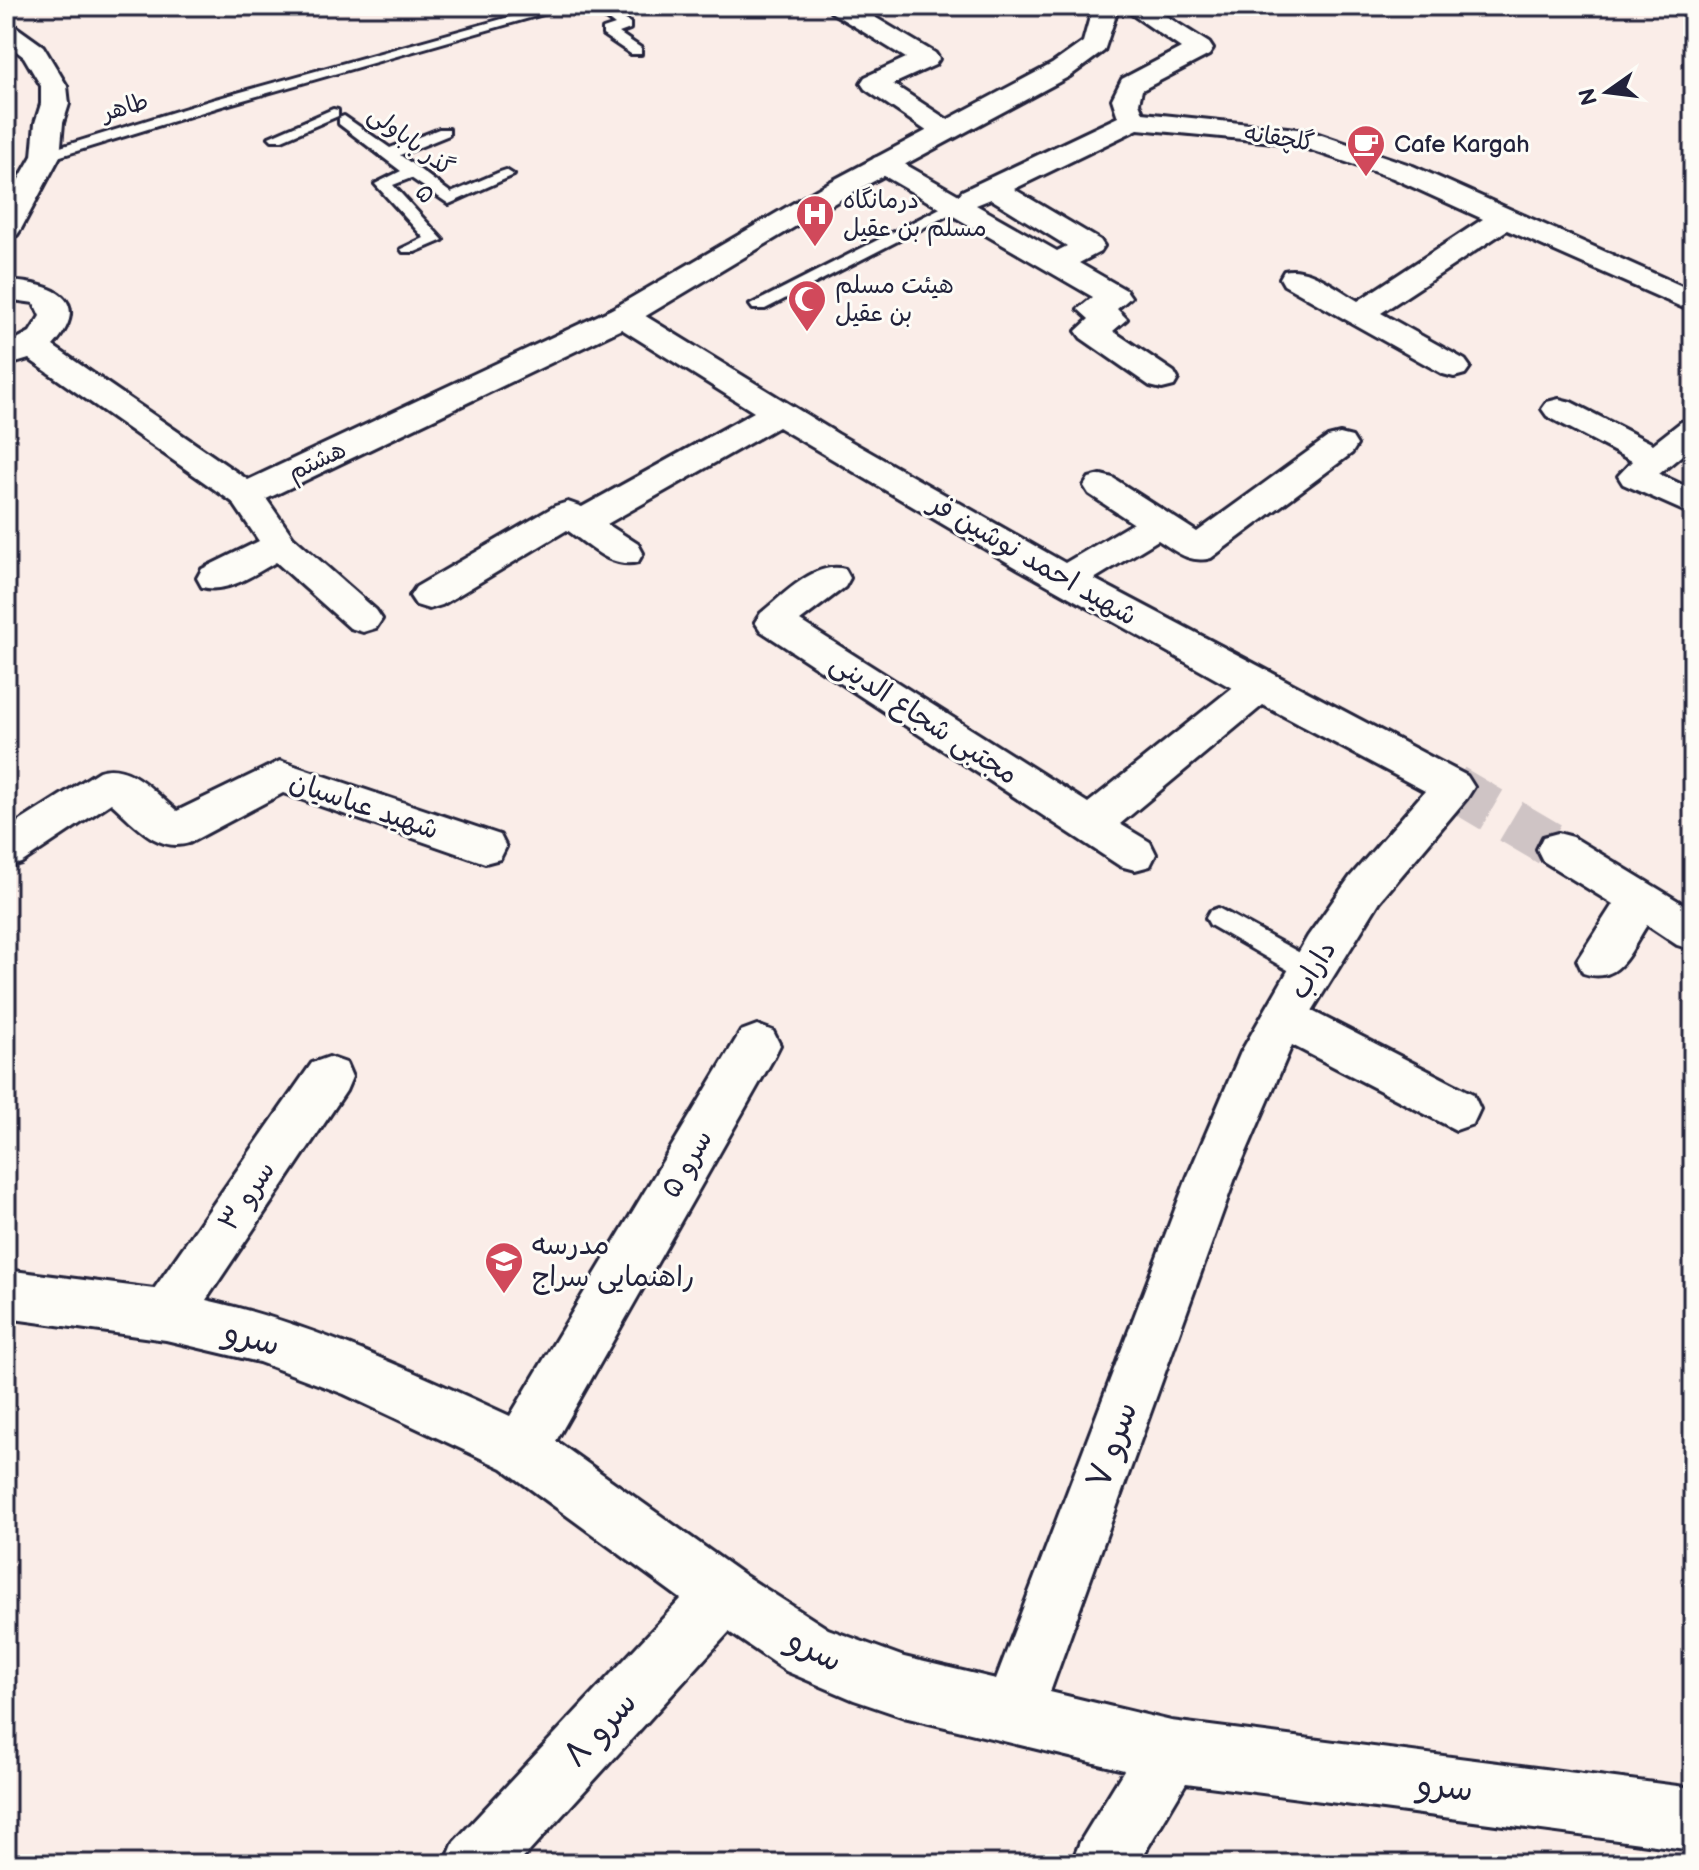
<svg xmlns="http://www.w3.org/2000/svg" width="1699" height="1870" font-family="'Balsamiq Sans','Playpen Sans Arabic',sans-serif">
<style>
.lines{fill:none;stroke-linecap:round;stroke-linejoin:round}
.street-tunnel{stroke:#cfc4c5;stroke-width:45;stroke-dasharray:45 22;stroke-linecap:butt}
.lane-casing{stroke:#22223b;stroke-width:6}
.street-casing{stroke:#22223b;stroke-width:6}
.secondary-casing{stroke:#22223b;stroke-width:6}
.lane{fill:#fdfcf7;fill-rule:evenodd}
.street{fill:#fdfcf7;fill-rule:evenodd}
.secondary{fill:#fdfcf7;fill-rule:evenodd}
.labels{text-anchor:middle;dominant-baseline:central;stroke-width:6;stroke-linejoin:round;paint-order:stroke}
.far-street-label{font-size:24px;fill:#22223b;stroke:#fdfcf7}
.far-poi-label{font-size:24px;fill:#22223b;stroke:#fdfcf7;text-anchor:start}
.street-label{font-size:28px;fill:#22223b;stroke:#fdfcf7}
.poi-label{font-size:28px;fill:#22223b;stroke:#fdfcf7;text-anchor:start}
.near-street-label{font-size:34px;fill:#22223b;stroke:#fdfcf7}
</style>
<rect width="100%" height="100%" fill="#faede8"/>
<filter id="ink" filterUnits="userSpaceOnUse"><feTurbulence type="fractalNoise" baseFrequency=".0125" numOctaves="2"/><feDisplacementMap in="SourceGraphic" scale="16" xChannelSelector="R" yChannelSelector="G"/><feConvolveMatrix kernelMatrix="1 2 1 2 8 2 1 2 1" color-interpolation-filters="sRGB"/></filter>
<g filter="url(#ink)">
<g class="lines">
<!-- street-tunnel -->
<path class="street-tunnel" d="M1453 787 1558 849"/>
<defs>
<g id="lane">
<path d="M549 6H571L222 106 51 159H41L38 156 41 153 212 100Z"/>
<path d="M590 6H606L630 23V29L619 33 641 48V54H631L603 35V29L615 25Z"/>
<path d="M333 109 338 110V116L282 140H272L269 137Z"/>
<path d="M344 116 390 148 439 129H449V135L400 155 451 193 500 172 506 170 514 175 449 204 411 178 393 185 443 240 415 252H403L401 249 424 238 375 184 401 171 339 124V118Z"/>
<path d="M956 200 962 202V208L765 309H753L750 305Z"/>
<path d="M1218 908 1320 964 1323 971 1320 978 1311 981 1302 978 1210 925 1206 918 1210 911Z"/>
</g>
<g id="street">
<path d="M828 6H856L935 53 939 59 935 65 893 84 954 124 958 130 954 136 944 138 934 136 865 89 861 83 865 77 906 58 831 12Z"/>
<path d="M1120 6H1150L1209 43 1213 49 1209 55 1142 90 1139 103 1143 113 1307 130 1413 166 1693 291V312L1507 230 1381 313 1465 360 1470 367 1465 374 1454 377 1443 374 1284 285 1280 278 1284 271C1309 265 1337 289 1358 301L1483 219 1393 178 1293 144 1138 129 1014 189 1100 240 1104 246 1100 252 1079 263 1126 290 1131 297 1117 309 1127 319 1113 331 1174 372 1178 379 1174 386 1162 389 1150 386 1081 338 1076 331 1089 319 1078 309 1093 297 874 170 870 164 874 158 884 155 894 158 959 195 962 191 1118 117 1112 99 1122 79 1181 48ZM991 199 1067 246 1057 251 976 205Z"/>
<path d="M623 307 634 309 838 434 1065 563 1133 523 1089 494 1084 486 1089 478 1101 475 1113 478 1197 532 1328 437 1340 434 1352 437 1357 445 1352 453 1211 558C1189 564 1176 551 1158 540L1094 579 1467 776 1474 787 1467 798 1380 901 1312 1011 1473 1094 1480 1109 1473 1124 1456 1130 1292 1045 1235 1178 1050 1692 1171 1721 1693 1788V1850L1186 1783 1138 1864H1071L1080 1842 1124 1770 904 1717 854 1700 786 1671 729 1632 518 1864H445L454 1842 681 1599 502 1468 344 1394 259 1362 166 1340 6 1318V1270L154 1289 312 1063 329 1057 346 1063 352 1077 346 1091 206 1300C313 1324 411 1371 510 1416L741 1031 757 1025 773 1031 780 1045 773 1059 556 1441 744 1575 828 1629 904 1657 996 1679 1187 1178 1241 1052 1308 936 1350 877 1425 791 1263 705 1120 824 1150 842 1156 854 1150 866 1135 870 1120 866 761 631 755 622 761 613C784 595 814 561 845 569L850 578 845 587 800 621 1088 803 1232 688 1019 569 778 427 607 524 638 544 643 553 638 562C611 569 589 545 567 530L442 605 429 609 416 605 410 596 416 587 555 506 568 502 582 507 754 412 612 323 607 316 612 309Z"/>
<path d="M1559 399 1571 402 1653 444 1681 422 1693 419V446L1659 474 1693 490V515L1623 484 1618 476 1632 461 1547 416 1542 409 1547 402Z"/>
<path d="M246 484 258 487 293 537 376 610 382 619 376 628 363 632 350 628 276 562C254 574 228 594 202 587L197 578 202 569 259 541 228 495 234 487Z"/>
<path d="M280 761 500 835 506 847 500 859 485 863 283 793 189 843C157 853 134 823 111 803L21 863 6 867V830L99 771C130 761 154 793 177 811Z"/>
<path d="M1558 833 1573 837 1693 910V950L1677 945 1647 925C1629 952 1620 985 1583 973L1577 960 1613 904 1543 861 1537 849 1543 837Z"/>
</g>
<g id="secondary">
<path d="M1093 6H1119L1104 51 1070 76 848 195 634 323 258 503 246 506 234 503 29 359 6 366V345L30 332 40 316 34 303 6 299V281C51 283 95 298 53 346L248 480 612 309 828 183 1052 64 1083 42Z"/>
<path d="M6 23 15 26 43 46 67 86 69 104 63 123 60 156 21 229 17 235 6 238V202L32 156 35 123 41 104V86L24 57 6 43Z"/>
</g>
</defs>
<!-- lane casing -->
<use href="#lane" class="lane-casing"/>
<!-- street casing -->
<use href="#street" class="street-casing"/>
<!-- secondary casing -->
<use href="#secondary" class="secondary-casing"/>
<!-- lane -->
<use href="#lane" class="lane"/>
<!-- street -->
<use href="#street" class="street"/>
<!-- secondary -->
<use href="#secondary" class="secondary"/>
</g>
</g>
<!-- icons -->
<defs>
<symbol id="cafe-pin" viewBox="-11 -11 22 30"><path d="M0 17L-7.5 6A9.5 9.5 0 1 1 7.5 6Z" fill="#d1495b" stroke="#fdfcf7"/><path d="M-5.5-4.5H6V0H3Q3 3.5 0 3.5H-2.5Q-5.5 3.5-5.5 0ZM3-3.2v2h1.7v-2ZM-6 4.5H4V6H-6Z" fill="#fff"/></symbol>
<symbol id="hospital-pin" viewBox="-11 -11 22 30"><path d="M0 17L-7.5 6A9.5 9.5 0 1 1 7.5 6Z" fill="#d1495b" stroke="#fdfcf7"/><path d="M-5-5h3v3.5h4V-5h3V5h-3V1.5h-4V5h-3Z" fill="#fff"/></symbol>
<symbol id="mosque-pin" viewBox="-11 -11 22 30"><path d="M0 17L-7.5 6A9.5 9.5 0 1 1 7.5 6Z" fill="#d1495b" stroke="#fdfcf7"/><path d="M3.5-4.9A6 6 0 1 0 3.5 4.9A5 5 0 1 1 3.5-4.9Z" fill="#fff"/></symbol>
<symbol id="school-pin" viewBox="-11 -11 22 30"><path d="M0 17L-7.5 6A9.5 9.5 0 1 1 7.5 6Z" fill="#d1495b" stroke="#fdfcf7"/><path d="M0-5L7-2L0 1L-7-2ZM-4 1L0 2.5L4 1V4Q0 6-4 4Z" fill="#fff"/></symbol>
</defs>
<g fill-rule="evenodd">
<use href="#cafe-pin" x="1344" y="122" width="44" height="60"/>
<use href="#hospital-pin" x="793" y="192" width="44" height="60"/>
<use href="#mosque-pin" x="785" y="277" width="44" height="60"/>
<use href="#school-pin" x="482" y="1239" width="44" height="60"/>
</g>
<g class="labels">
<!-- far-street labels -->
<g class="far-street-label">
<text transform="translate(125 107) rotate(-17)">طاهر</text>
<text transform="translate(1279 138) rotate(9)">گلچقانه</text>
<text transform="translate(411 141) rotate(37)">گذر باباولی</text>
<text transform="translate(425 194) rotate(47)">۵</text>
<text transform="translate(317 461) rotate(-25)">هشتم</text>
</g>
<!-- far-poi labels -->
<g class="far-poi-label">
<text x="1394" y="144">Cafe Kargah</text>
<text x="843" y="200">درمانگاه<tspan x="843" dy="28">مسلم بن عقیل</tspan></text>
<text x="835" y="285">هیئت مسلم<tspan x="835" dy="28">بن عقیل</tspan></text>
</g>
<!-- street labels -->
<g class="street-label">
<text transform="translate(1033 560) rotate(30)">شهید احمد نوشین فر</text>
<text transform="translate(924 719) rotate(33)">مجتبی شجاع الدینی</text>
<text transform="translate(364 806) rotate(19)">شهید عباسیان</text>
<text transform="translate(1313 970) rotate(-59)">داراب</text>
<text transform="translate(687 1164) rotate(-60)">سرو ۵</text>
<text transform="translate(247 1196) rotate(-56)">سرو ۳</text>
</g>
<!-- poi labels -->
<g class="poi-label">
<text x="532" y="1245">مدرسه<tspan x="532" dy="32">راهنمایی سراج</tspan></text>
</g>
<!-- near-street labels -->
<g class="near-street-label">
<text transform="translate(252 1338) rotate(16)">سرو</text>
<text transform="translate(1112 1445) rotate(-70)">سرو ۷</text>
<text transform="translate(815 1650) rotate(28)">سرو</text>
<text transform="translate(600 1729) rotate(-47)">سرو ۸</text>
<text transform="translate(1445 1787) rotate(7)">سرو</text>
</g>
</g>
<!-- margin -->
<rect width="1699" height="1870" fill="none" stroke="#fdfcf7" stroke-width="32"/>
<rect x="16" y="16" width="1667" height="1838" fill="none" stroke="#22223b" stroke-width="3" filter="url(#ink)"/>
<!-- north arrow -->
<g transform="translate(1607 92) rotate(256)" stroke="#fdfcf7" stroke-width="6" paint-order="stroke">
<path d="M0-6L14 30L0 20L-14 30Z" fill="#22223b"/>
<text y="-12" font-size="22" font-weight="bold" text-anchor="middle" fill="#22223b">N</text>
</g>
</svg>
